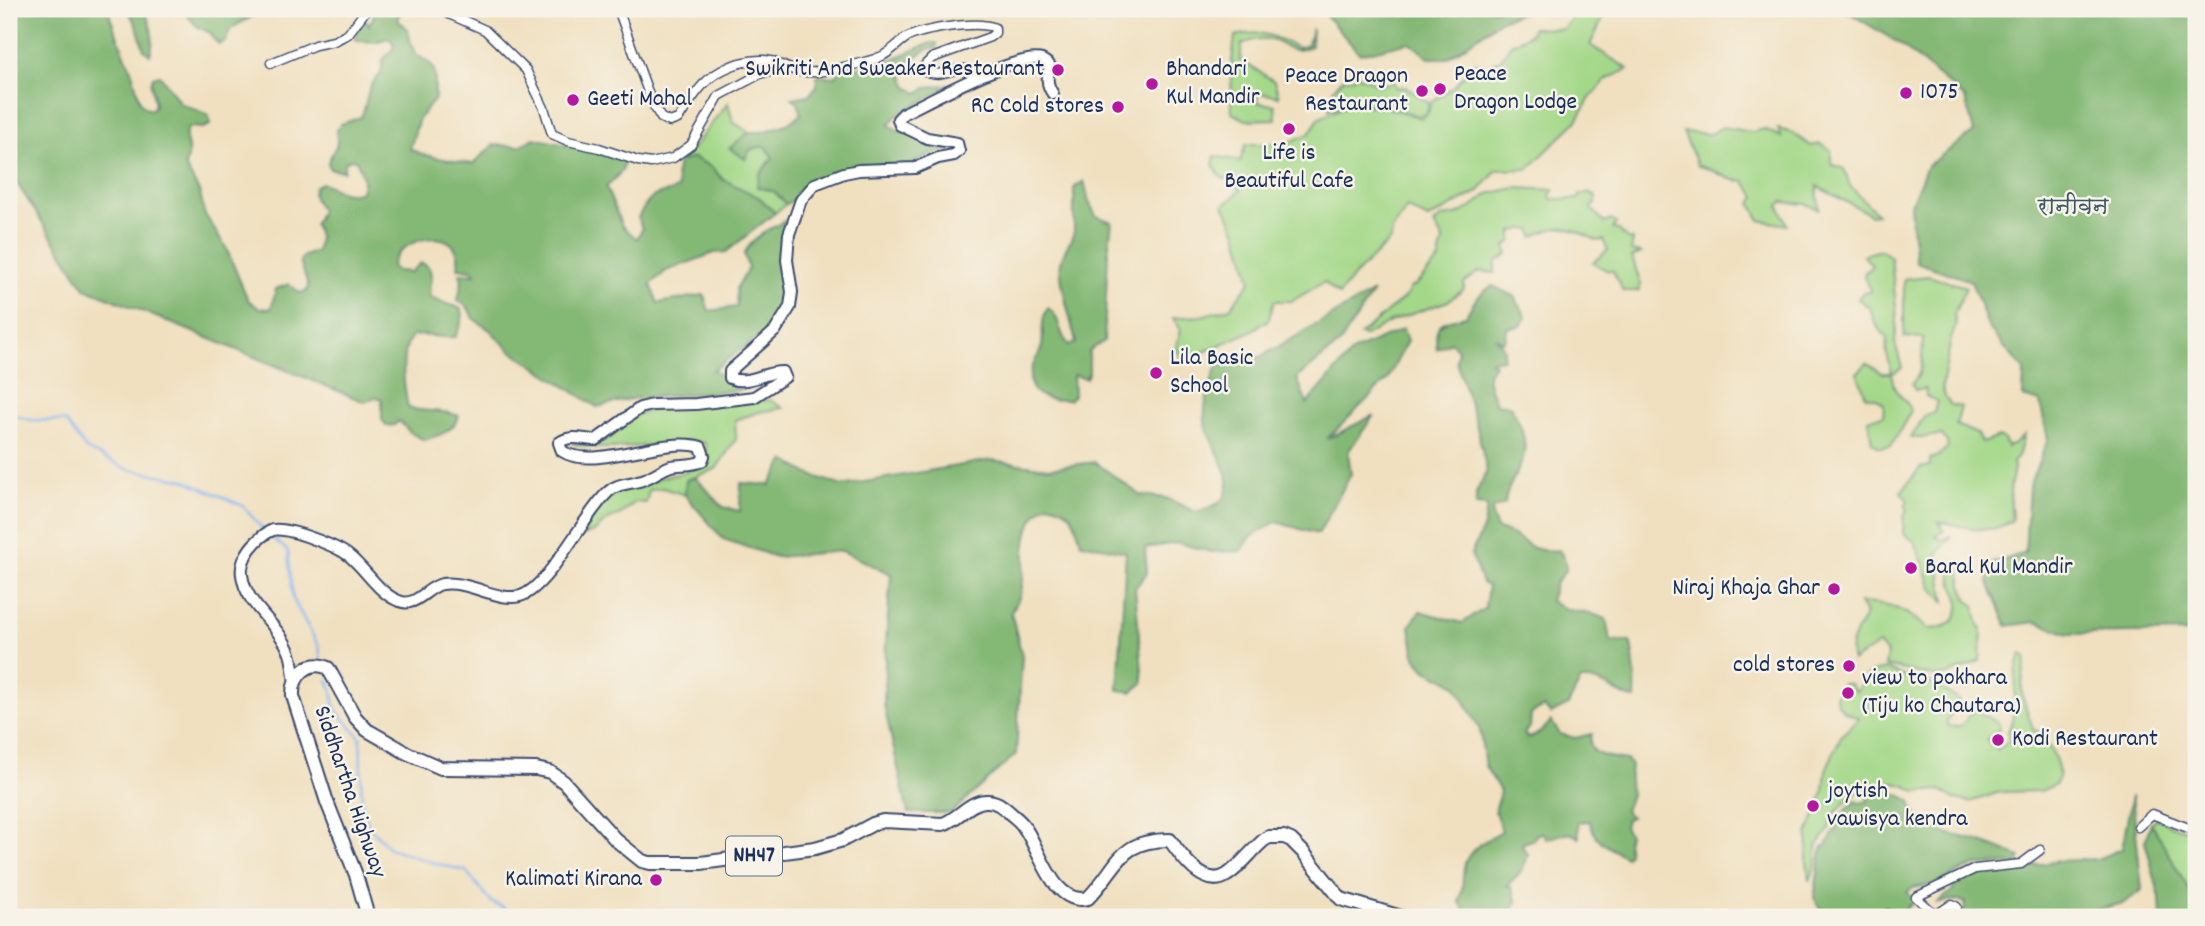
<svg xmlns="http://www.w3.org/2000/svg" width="2205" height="926" font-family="Dekko,'Playpen Sans Deva',sans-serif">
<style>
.green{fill:#a4d889;stroke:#608474;stroke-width:2}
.forest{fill:#83b875;stroke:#4f746a;stroke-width:2}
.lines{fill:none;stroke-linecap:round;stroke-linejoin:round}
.stream{stroke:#86b5f1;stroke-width:2.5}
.minor-casing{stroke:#3b4a6d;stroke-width:11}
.secondary-casing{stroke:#3b4a6d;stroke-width:14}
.trunk-casing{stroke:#3b4a6d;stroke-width:16}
.minor{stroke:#fff;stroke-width:8}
.secondary{stroke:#fff;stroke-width:10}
.trunk{stroke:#fff;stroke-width:12}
.poi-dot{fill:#b5179e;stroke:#f7f3e8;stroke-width:2.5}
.labels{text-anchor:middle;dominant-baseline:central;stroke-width:5;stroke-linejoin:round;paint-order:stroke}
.shield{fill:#f7f3e8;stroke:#5d6a87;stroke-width:2}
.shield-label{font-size:23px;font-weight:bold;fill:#1b2f5e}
.poi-label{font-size:24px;fill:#1b2f5e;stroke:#f7f3e8;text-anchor:start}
.park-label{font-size:24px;fill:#3d5969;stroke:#f7f3e8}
.street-label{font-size:24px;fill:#1b2f5e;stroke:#f7f3e8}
</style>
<rect width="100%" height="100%" fill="#f7f3e8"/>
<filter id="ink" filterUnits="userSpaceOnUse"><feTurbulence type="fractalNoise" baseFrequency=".0143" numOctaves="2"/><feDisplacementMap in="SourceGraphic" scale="14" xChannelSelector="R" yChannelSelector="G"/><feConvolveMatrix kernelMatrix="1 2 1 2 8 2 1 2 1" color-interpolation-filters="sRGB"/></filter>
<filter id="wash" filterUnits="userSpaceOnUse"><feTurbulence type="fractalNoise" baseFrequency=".00686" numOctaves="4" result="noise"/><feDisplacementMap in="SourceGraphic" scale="28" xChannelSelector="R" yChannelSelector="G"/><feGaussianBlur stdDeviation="1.57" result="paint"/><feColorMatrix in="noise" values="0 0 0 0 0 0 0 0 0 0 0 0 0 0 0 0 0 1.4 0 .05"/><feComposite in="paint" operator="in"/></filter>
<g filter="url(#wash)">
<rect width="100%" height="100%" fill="#f0e0c0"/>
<!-- green -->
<g class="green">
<path d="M1591 9H1598L1606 12 1590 45 1628 69 1606 80 1590 98 1576 122 1528 169 1497 170 1478 192 1428 219 1407 208 1392 230 1391 239 1354 276 1339 295 1324 282 1292 301H1274L1269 319 1249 332 1183 361 1176 348 1181 330 1173 318 1201 316 1230 308 1251 281 1237 232 1224 205 1241 190 1227 178 1223 179 1213 165 1215 156 1240 161 1246 144H1285L1309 134 1319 118 1353 103 1387 108 1421 118 1428 113 1431 102 1454 86 1475 63 1488 69 1493 62 1500 60 1511 44 1530 34 1532 28 1563 29 1578 11Z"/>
<path d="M1312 28 1311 46C1292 54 1291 49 1275 41 1264 36 1252 40 1242 44L1240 60 1274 81 1279 96 1257 93 1258 103 1275 105 1276 119 1246 120 1232 113 1231 69 1235 36C1264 29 1272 36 1298 48L1308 45Z"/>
<path d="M1357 75 1379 85 1394 82 1395 87 1408 88 1429 103 1427 112 1420 116 1385 105 1370 104 1357 101 1329 110 1334 88 1344 78 1352 79Z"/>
<path d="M728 103 733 122 749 132 730 148 751 149 765 145 773 158 759 175 786 204 775 213 760 198 722 179 712 167 694 158 678 162 690 151Z"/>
<path d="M1722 127 1752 132 1764 129 1781 137 1778 129 1793 133 1811 146 1820 144 1831 150V164L1844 169 1850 186 1877 214 1871 215 1817 186 1819 209 1805 204 1783 202 1779 205 1787 225 1760 220 1751 204 1756 197 1744 181C1727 182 1717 169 1698 166L1683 132 1711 134Z"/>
<path d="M1515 188 1554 190 1550 195 1551 199H1579L1580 195 1589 192 1596 197V204L1591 208 1605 223 1611 220 1616 223 1613 229 1619 230 1627 239 1633 240 1631 251 1641 253 1632 257 1641 285 1638 291H1623L1613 271 1606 270 1593 262 1608 250 1603 240 1598 241C1570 228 1562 221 1533 237L1532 230 1522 229 1512 232V241L1505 247 1508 254 1496 262 1495 273 1480 271 1464 283V289L1448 301 1392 321 1365 336 1360 335 1406 296 1411 287 1415 286 1439 260 1443 240 1434 224 1442 217 1456 215 1471 208 1488 194Z"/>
<path d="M1881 250 1891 257 1897 318 1895 342 1902 368 1892 374C1893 398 1905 394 1911 411L1891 446 1879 447 1872 442 1868 419 1883 416 1884 404 1876 398 1866 396 1857 373 1867 363 1882 373H1892L1886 350 1887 338 1875 323 1870 308 1858 299 1863 292H1871L1864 276 1865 272 1869 270 1872 265 1863 255Z"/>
<path d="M1928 276 1966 287 1954 314 1956 325 1951 339 1942 387 1945 397 1951 405 1961 407 1956 425 1977 434 1981 443 1999 437 2004 439 2007 447 2015 444 2024 435 2018 457 2013 462 2014 467 2010 491 2012 520C1988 538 1966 525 1939 522L1944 531 1936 536 1942 540 1952 536 1937 554 1945 602 1932 588 1915 542 1903 533 1904 516 1908 509 1905 505 1908 501 1901 492 1920 468 1930 466V459L1938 456 1948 447 1947 442 1942 435C1931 435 1923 439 1911 438L1925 415 1934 413 1937 401 1926 396V389L1915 390 1912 383C1924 373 1922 353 1923 338L1904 337V279Z"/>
<path d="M770 400 783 408 759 412 735 420 736 439 716 469 686 480 685 495 663 488 649 490 646 503 635 502 621 514 606 521 594 532 585 535 586 527 611 495 663 477 684 473 706 462 705 443C688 439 673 443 656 445 627 447 601 451 573 444L571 441C588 444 603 446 616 433 625 424 628 417 641 413 681 400 728 406 770 400Z"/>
<path d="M1954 562 1959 565 1962 585 1968 600 1974 605 1979 626 1982 629 1980 661 1948 675 1937 677 1885 666 1887 653 1878 645 1852 661C1846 642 1859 630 1866 613L1860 603C1892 604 1903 608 1928 629 1945 629 1962 621 1959 600 1958 593 1953 586 1952 579 1951 574 1953 567 1954 562Z"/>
<path d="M2022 654 2026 657C2026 668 2021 679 2022 692 2024 706 2030 717 2033 730L2038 731C2040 737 2045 739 2048 745 2055 756 2062 772 2056 784L2041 791 2000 792 1970 802 1954 799 1940 790 1917 792 1906 786 1892 782 1860 791 1849 798 1832 817 1829 830 1817 846 1816 863 1810 881 1807 862 1808 834 1824 790 1826 770 1841 736 1859 718 1845 712 1837 704 1836 695 1842 683 1850 684 1856 692C1865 676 1869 670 1888 669 1895 675 1907 675 1917 682L1925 679 1959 700 1947 722 1948 726C1966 729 1963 720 1975 710L1998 723 2000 728 1987 740 1997 750 2009 741C2006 732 2010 728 2012 720 2018 701 2011 672 2022 654Z"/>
<path d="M2157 818 2170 825 2196 833V902L2151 823Z"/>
</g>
<!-- forest -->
<g class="forest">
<path d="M9 9H111L110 17 133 75 140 102 145 108 151 110 155 105 151 84 153 77 160 75 180 103 206 114 210 119V125L203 128 189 127C181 138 190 143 188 154 188 158 186 162 185 166L200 193 204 213 226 248 248 300 259 308 271 309 276 289 289 284 300 293 307 291 308 285 300 261 304 256 317 251 319 237 314 224 321 211C317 201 310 198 315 186L321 183C335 187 345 198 361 191 366 179 361 171 356 160L349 159 344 164V171L330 169 328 162 337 144V130L341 124 361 117C370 99 363 90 381 74L383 60 392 50 394 44 389 38 375 42 355 40 357 29 363 19 370 27 368 22 372 21 375 9H409L398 14 399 22C413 29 407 40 414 51 419 59 431 60 434 70 436 79 434 90 435 99L419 118 410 149C428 158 452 160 473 164L493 145 520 146 534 138 616 156 624 161 622 171C616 176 613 182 606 187L622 226 637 239 642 229 638 217C643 210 647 200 656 195 664 192 670 193 678 188L676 173 678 162 694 158 712 167 722 179 760 198 775 213 726 252 714 253 666 271 651 284 658 303 704 295 709 311 737 307 736 289 748 268 744 254C754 236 767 230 785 221L784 279 788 304 771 328 713 370 742 390 630 399 597 407 510 350 490 330 474 319 467 306 458 301 462 281 460 273 475 274 472 270 458 268C465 219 393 239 392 267L397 271 410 272 421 263C438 268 427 284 430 297 455 312 474 298 455 337 441 339 426 333 412 336 398 355 404 386 408 408 425 413 443 409 459 416 452 433 439 435 424 440L411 433 399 421 394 425 387 426 382 420V399L376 397 365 402 85 288 9 171Z"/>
<path d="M128 9H143C151 23 155 40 150 55L144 50 138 29Z"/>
<path d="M181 9H261L260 12 230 29 226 41 219 44 213 39 211 33 198 27Z"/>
<path d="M1320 9H1533L1501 20 1448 58H1429L1409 42 1360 54Z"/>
<path d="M1815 9H2196V632L2069 634 2036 622 2007 626 1988 581 1991 564 2025 553 2029 487 2048 439 2040 402 2023 397 2024 370 1989 329 1971 281 1916 262 1910 206 1927 166 1974 132 1965 98 1900 44 1846 11Z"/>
<path d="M931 43H937L936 49H928L900 68 908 87 918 93 928 87 953 84 895 117 889 125 898 130 950 146 946 151 928 155 907 166 854 165 811 186 804 187 803 195 786 204 775 192 757 187 759 175 773 158 765 146 751 149 745 159 730 148 749 132H763L787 124 801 114 798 102 792 98 809 95 817 86V75L834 77 842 70 885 62Z"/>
<path d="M1084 181 1089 202 1096 216 1112 222 1108 252 1104 341 1089 351V372L1086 378 1073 375 1074 395 1069 400C1047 401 1023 396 1032 367 1035 360 1040 354 1042 346 1044 333 1040 319 1048 308 1061 316 1058 335 1069 345L1076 343C1072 323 1058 280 1061 262 1063 250 1071 243 1074 232V188Z"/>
<path d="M1493 286 1515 297 1526 317 1521 326 1507 328 1506 337 1503 342 1495 337 1504 348 1503 359 1491 361 1495 365C1480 377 1492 389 1496 404L1510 406C1520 421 1528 441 1523 458 1518 474 1506 487 1505 504L1492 509V517L1497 529C1528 536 1523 554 1559 550L1565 560 1566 570 1556 582 1550 601C1571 615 1587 610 1606 619L1610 641 1630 642C1634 651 1636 687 1635 699 1614 696 1608 679 1581 680L1568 705 1551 714 1544 707 1531 714 1530 727 1524 733 1528 738C1539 735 1543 730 1551 721L1560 734 1575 738 1592 734C1584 757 1610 757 1627 760L1631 766 1629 784 1631 794 1625 811 1631 817 1626 819 1624 827 1629 835 1627 841 1629 853 1626 857C1611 848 1593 841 1590 821L1578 822 1579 838C1566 828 1559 838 1546 838L1543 833 1537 834 1533 840 1523 843V848L1528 854C1524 873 1517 874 1506 887H1511L1517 902 1508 917H1466L1465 911 1459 901C1464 889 1462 881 1464 868 1466 850 1487 839 1502 831L1495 812 1500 791 1485 766 1480 730 1456 685 1426 670 1415 657 1410 626 1420 611 1462 623 1485 608 1488 586 1482 583 1471 554 1484 527 1487 506 1476 505V493L1487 471 1476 423 1456 361 1458 350 1451 342 1437 349C1433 320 1443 322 1466 316 1472 304 1480 291 1493 286Z"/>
<path d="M1373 292 1340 343 1297 378 1307 404 1353 351 1403 329 1407 341 1388 379 1327 439 1374 415 1348 452 1351 474 1318 534 1276 522 1250 538 1241 551 1211 552 1178 543 1145 548 1147 573 1135 588 1143 683 1132 692 1118 690 1126 552 1081 543C1074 519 1074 509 1048 504 1018 521 1028 562 1021 592 1019 599 1015 606 1011 612L1022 656 1016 754 951 813H908L884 705 886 643 891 574 842 551 776 557 723 539 685 495 686 480 696 478 723 507 740 511 741 483 770 485 785 460 809 474 842 486 991 460 1048 468 1095 462 1140 495 1166 498 1196 512C1203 509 1216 507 1221 501 1243 478 1207 445 1205 421 1203 403 1211 385 1216 368L1239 357H1260Z"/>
<path d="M1889 790 1911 801C1916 832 1954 834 1978 841 1993 846 2007 852 2021 857L2017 864 1975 865 1935 884 1913 888 1907 892 1915 901 1907 908 1904 917H1828L1814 898 1822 848C1836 839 1835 816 1856 801L1860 803 1868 801 1867 796 1877 792Z"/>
<path d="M2132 795 2142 890 2124 903 2100 909 2085 917H1958L1964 916 1965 902 1952 900 1936 904 1952 891 1959 878 1975 870 2028 867 2057 861 2097 859 2122 849Z"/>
<path d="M2151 823 2196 902V917H2161L2160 898 2145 841Z"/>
</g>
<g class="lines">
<!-- stream -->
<g class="stream">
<path d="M9 413 31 420 65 421 86 449 127 469 185 480 243 506 265 532"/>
<path d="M270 536 288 551 293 599 319 647 321 661"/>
<path d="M328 680 332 689 335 709 360 737 362 803 369 826 389 848 434 863 466 871 491 902 503 907 511 917"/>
</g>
</g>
</g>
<g filter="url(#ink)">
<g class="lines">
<defs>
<g id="minor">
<path d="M443 9 449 14 485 30 526 70 544 108 552 134 568 141 599 148 638 161 651 163 673 158 691 145 719 96 762 73 785 69"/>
<path d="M618 9 652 103 661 118 670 122 678 119C694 97 701 79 729 67 740 62 760 58 771 61 785 66 790 71 807 72 819 74 868 62 880 57 890 53 897 44 906 38 923 29 978 20 995 28V33L990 37 932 58 925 65V71C945 81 958 59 983 75"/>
<path d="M271 63 315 45 334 41 348 34 367 9"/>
<path d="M2138 827 2152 814 2196 831"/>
<path d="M1880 917 1888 914 1899 917"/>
<path d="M1951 917 1956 914 1957 907 1952 904 1936 915 1916 897 1975 869 2021 864 2040 850"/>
</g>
<path id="secondary" d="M295 682C293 672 293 660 289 651 277 622 246 606 242 575 240 563 248 550 256 542 261 537 267 532 273 530 288 527 336 546 348 555 365 568 379 594 399 601 416 608 427 587 442 584 468 580 498 602 520 596 548 589 585 513 608 492 617 483 630 484 642 480 652 477 661 469 671 466 681 464 693 466 702 461L704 456 701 447C663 435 593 472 562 451L559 443C569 434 584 440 596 440L640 408 652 405 696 404 754 397 785 377 783 372C765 371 748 386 730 378V371L775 331 790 307 792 292 787 260 789 234 801 200 815 184 844 173 859 170 915 168 938 158 954 155 959 151 957 143 927 138 900 125 898 119 904 113C929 101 1018 52 1042 60 1043 60 1049 65 1050 66 1047 77 1046 84 1053 94"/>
<path id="trunk" d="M368 917 356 875 327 802 293 696C292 677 308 658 328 668L355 717 367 730 407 753 441 768 536 769 550 772 564 782 616 840 642 861 650 863H701L815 848 843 840 873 824 883 821 943 824C958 819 969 802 985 801 995 800 1002 806 1009 812 1014 817 1021 821 1024 827 1040 849 1053 907 1088 898 1120 866 1117 840 1170 840 1181 856 1205 890 1227 875 1241 866 1251 851 1264 840L1269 837H1284L1291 840 1303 852 1341 899 1401 917"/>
</defs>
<!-- minor casing -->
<use href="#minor" class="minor-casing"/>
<!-- secondary casing -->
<use href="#secondary" class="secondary-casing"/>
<!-- trunk casing -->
<use href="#trunk" class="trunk-casing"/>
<!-- minor -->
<use href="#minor" class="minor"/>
<!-- secondary -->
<use href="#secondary" class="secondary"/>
<!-- trunk -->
<use href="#trunk" class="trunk"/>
</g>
</g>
<!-- markers -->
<g class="poi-dot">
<circle cx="1058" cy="70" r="7"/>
<circle cx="1152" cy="84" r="7"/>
<circle cx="1440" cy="89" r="7"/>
<circle cx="1422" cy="91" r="7"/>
<circle cx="1906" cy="93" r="7"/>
<circle cx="573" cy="100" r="7"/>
<circle cx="1118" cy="107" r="7"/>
<circle cx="1289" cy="129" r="7"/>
<circle cx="1156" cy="373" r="7"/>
<circle cx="1911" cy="568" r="7"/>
<circle cx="1834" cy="589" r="7"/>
<circle cx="1849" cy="666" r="7"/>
<circle cx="1848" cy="693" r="7"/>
<circle cx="1998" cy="740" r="7"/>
<circle cx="1813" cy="806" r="7"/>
<circle cx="656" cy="880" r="7"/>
</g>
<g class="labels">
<!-- shield labels -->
<rect class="shield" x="726" y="836.5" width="56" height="39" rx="5"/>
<g class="shield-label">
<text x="754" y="856">NH47</text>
</g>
<!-- poi labels -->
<g class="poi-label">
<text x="1044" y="70" text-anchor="end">Swikriti And Sweaker Restaurant</text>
<text x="1166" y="70">Bhandari<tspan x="1166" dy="28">Kul Mandir</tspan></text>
<text x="1454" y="75">Peace<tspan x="1454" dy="28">Dragon Lodge</tspan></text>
<text x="1408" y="77" text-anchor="end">Peace Dragon<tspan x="1408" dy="28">Restaurant</tspan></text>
<text x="1920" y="93">1075</text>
<text x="587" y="100">Geeti Mahal</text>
<text x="1104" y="107" text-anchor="end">RC Cold stores</text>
<text x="1289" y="154" text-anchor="middle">Life is<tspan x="1289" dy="28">Beautiful Cafe</tspan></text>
<text x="1170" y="359">Lila Basic<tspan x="1170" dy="28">School</tspan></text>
<text x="1925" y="568">Baral Kul Mandir</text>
<text x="1820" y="589" text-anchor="end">Niraj Khaja Ghar</text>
<text x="1835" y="666" text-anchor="end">cold stores</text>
<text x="1862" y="679">view to pokhara<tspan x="1862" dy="28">(Tiju ko Chautara)</tspan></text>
<text x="2012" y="740">Kodi Restaurant</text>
<text x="1827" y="792">joytish<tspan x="1827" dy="28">vawisya kendra</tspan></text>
<text x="642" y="880" text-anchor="end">Kalimati Kirana</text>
</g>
<!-- park labels -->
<g class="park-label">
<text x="2073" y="208">रानीवन</text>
</g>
<!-- street labels -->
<g class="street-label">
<text transform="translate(349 792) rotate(71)">Siddhartha Highway</text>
</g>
</g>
<!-- margin -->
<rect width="2205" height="926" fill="none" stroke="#f7f3e8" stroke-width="35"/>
</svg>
